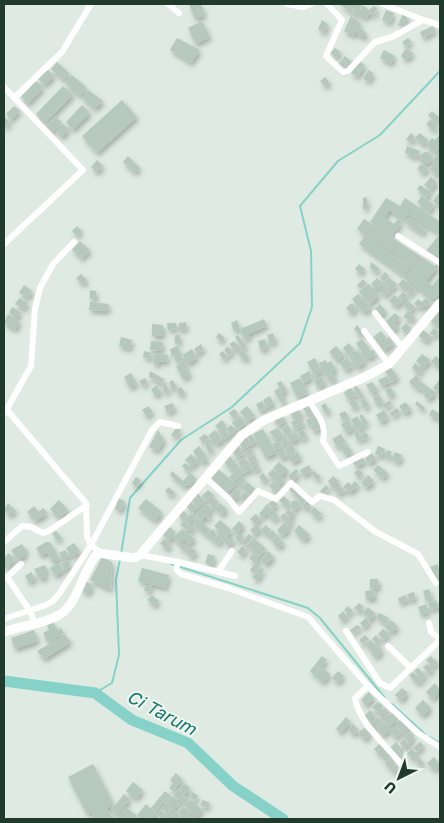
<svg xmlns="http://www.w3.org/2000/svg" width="444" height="823" font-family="'Golos Text',sans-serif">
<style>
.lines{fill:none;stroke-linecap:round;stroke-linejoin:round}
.stream{stroke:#86d1c8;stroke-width:2}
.river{stroke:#86d1c8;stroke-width:11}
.building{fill:#b7c8bd;filter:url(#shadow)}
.street{stroke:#fff;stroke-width:6}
.secondary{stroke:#fff;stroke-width:9}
.labels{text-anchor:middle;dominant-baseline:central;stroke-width:4;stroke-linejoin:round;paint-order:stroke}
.water-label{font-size:18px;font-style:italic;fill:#1a776d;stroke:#eff7f1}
</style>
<defs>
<filter id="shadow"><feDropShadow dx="2" dy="3.5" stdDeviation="2.5" flood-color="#0004"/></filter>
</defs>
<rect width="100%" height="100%" fill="#dfebe2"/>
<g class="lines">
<!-- stream -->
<g class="stream">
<path d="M121 554 130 498 181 440 232 407 300 343 312 307 311 251 300 206 338 161 380 135 440 71"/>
<path d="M171 564 308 608 320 618 385 698"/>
<path d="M95 693 112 683 119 655 116 580 120 559"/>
<path d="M392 704 426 735"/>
<path d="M430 737 440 743"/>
</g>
<!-- river -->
<path class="river" d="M4 681 95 693 132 720 188 743 233 786 283 819"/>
</g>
<!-- building -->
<g class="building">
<path d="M189 4H201L205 15 195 19Z"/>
<path d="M339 4H360L362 6 354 17 352 15 355 10 349 6 353 11 352 13Z"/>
<path d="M363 5 369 10 374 6 378 8 374 13 377 15 374 17 371 12 366 19 362 15 360 18 358 16Z"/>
<path d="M386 10 394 13 390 23 382 20Z"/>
<path d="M403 13 408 15 403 27 398 25Z"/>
<path d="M351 16 361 24 354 36 344 31Z"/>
<path d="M322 20 328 24 324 33 318 29Z"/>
<path d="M202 21 210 37 196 44 188 28Z"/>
<path d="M433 26 436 31 423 38 420 32Z"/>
<path d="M360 28 366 33V37H360L356 31Z"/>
<path d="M177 38 200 50 191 63 170 50Z"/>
<path d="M408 38 412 42 406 47 402 42Z"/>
<path d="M335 48 341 52 337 58 330 53Z"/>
<path d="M406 48 414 54 405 60 401 56Z"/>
<path d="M384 50 395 56 391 64 380 58Z"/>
<path d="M345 56 353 63 342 70 337 66Z"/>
<path d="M360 61 365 66 357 77 351 73Z"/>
<path d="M57 62 70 74 64 80 51 69Z"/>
<path d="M47 69 54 76 45 85 38 79Z"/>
<path d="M369 70 374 74 368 82 363 78Z"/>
<path d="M72 75 87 88 80 96 65 83Z"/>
<path d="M325 77 330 83 326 87 320 81Z"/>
<path d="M36 81 43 88 28 104 21 97Z"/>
<path d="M63 86 73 95 45 123 36 114Z"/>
<path d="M88 90 103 101 95 109 81 97Z"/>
<path d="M122 100 137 117 97 153 82 136Z"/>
<path d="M82 105 90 113 73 130 66 122Z"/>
<path d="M14 106 20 111 11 120 6 114Z"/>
<path d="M432 111 440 118 435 122 428 115Z"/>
<path d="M4 116 10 123 4 129Z"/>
<path d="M55 116 62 123 52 132 46 126Z"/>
<path d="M430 120 437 127 434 131 426 124Z"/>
<path d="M63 124 69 130 62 137 56 132Z"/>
<path d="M411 133 415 137 410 143 406 139Z"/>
<path d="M420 133 428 140 423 145 415 138Z"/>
<path d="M440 134V147L435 153 426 145 432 138 435 140Z"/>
<path d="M407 146 420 151 417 158 405 153Z"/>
<circle cx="426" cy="158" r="6"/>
<path d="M438 153 440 155V166L438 165 437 166 440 168V173L438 176 430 170 433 164 435 165 433 161Z"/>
<path d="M128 156 140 168 135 173 123 162Z"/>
<path d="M97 160 103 166 97 173 91 167Z"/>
<path d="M421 164 428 168 424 174 417 169Z"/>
<path d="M431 177 437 182 431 190 424 185Z"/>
<path d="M420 185 431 192 426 198 417 189Z"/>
<path d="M438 194 440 196V207L433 201Z"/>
<path d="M422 196 434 205 429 212 417 202Z"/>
<path d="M367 197V209H363V198Z"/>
<path d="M386 198 400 206 405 198 440 222V254L437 260 425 252 440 234 408 214 404 220 389 210 385 218 394 224 398 219 402 222 392 236 370 222Z"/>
<path d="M409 217 426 229 422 234 405 222Z"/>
<path d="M364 219 435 266 436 264 439 266 426 281 432 286 440 276V293L436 299H432L404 278 412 269 401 261V258L357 229Z"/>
<path d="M77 226 82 231 77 236 72 231Z"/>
<path d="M365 235 409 268 404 276 359 244Z"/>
<path d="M80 241 90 250 82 259 72 250Z"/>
<path d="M371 262 380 269 377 273 370 268Z"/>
<path d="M359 264 365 269 360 274 355 269Z"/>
<path d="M385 272 389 276 384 282 380 278Z"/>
<path d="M81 274 87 280 83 285 76 278Z"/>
<path d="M377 278 383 283 377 290 371 284Z"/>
<path d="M389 278 397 284 392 290 385 283Z"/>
<path d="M363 279 367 284 360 289 357 285Z"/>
<path d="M403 279 409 284 404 290 398 285Z"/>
<path d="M369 284 379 296 370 304 359 292Z"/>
<path d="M24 285 32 291 28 298 19 293Z"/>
<path d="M384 285 391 291 386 296 379 290Z"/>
<path d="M411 286 415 289 411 295 406 291Z"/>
<path d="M90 290 96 291V300L90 299Z"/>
<path d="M403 292 408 296 403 301 398 297Z"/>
<path d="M358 294 363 299 357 305 352 299Z"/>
<path d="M394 295 402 301 397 307 389 301Z"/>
<path d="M19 298 28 303 24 309 15 304Z"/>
<path d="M426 298 431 302 426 307 424 306 421 309 414 304 418 299 422 302Z"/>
<path d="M407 300 415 307 411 312 403 305Z"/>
<path d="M365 301 371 308 364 313 358 306Z"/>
<path d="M90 302 109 304 108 311 89 310Z"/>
<path d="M352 303 357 309 351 314 346 308Z"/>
<path d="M380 304 386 311 380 317 374 310Z"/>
<path d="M12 307 21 312 17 318 9 313Z"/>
<path d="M439 310 440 322 437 326 430 321Z"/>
<path d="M408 311 415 318 412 321 403 317Z"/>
<path d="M395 313 400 318 395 323 398 327 393 332 386 321Z"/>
<path d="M8 314 20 322 15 330 4 323Z"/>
<path d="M264 319 267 326 248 334 250 338 245 340 240 329Z"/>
<path d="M237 320 240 329 234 331 231 323Z"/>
<path d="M186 322 187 329 179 330V323Z"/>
<path d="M167 323H176L177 329 168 330Z"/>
<path d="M406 323 411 328 405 333 401 328Z"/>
<path d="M152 324 163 325V336H152Z"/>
<path d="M357 325 364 334 361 337 354 329Z"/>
<path d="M434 328 439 332 435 337 430 333Z"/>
<path d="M423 330 431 336 427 342 418 336Z"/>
<path d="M381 331 386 337 378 343 373 337Z"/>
<path d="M219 333 225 338 221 342 216 337Z"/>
<path d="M273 333 276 342 270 344 267 335Z"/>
<rect x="175" y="335" width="5" height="8"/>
<path d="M238 335 247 347 243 350 235 337Z"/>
<path d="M121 337 132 340 130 349 119 346Z"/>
<path d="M389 337 394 343 384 351 379 345Z"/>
<path d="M265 339 268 348 261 351 258 341Z"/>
<path d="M362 339 371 351 374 350 376 354 370 358 367 359 356 343Z"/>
<path d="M151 341 163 342 162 351 150 350Z"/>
<path d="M234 341 239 347 235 351 229 344Z"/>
<path d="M349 343 354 350 348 355 343 348Z"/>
<path d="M201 344 204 350 197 354 194 349Z"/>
<path d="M178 346 180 353 172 356 170 349Z"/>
<path d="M228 346 233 353 229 356 224 350Z"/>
<path d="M336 346 344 355 338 361 329 352Z"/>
<path d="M192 349 197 358 188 364 182 355Z"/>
<path d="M242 350 249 357 245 361 238 354Z"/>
<path d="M357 350 366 362 357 368 349 356Z"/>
<path d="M144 351 152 353 150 359 143 357Z"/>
<path d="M223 351 228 357 224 360 219 354Z"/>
<path d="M155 353 168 355 167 362 159 361V365L153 364Z"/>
<path d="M422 354 430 360 424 368 416 361Z"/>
<path d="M181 355 183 360 176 362 174 357Z"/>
<path d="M436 356 440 360V369L431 361Z"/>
<path d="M315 358 322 372 315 376 307 362Z"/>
<path d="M347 358 353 366 346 371 340 363Z"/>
<path d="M326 360 327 363 331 361 336 370 332 372 336 379 330 382 319 363Z"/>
<path d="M183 362 188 368 180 373 176 366Z"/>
<path d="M415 363 423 370 419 374 412 368Z"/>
<path d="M390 366 398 378 392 382 384 369Z"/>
<path d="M188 370 191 375 183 379 180 374Z"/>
<path d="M150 371 164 379 162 384 165 382 169 392 165 394 162 384 149 377Z"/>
<path d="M309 371 312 378 304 383 300 376Z"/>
<path d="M131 373 137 384 130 388 124 377Z"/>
<path d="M416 375 420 379 413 386 409 382Z"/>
<path d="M322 376 325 384 318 388 314 380Z"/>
<path d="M387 376 391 382 382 386 378 380Z"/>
<path d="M145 378 148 383 143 386 139 381Z"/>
<path d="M300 378 308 393 298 399 290 383Z"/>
<path d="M440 379V388L438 391 433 388Z"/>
<path d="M173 380 177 388 172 389 169 382Z"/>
<path d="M281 381 287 391 282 393 277 383Z"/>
<path d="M420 381 436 393 429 400 424 396 426 393 420 388 418 390 414 387Z"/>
<path d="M372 382 378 390 372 394 366 385Z"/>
<path d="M157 385 161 393 155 396 151 389Z"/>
<path d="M356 385 364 396 360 399 353 387Z"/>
<path d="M350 386 356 396 348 399 344 393Z"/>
<path d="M181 387 185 393 180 396 176 390Z"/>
<path d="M390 387 395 394 389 397 385 390Z"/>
<path d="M279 388 286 402 282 404 274 391Z"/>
<path d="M379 394 383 402 377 405 373 398Z"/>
<path d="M270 396 274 404 267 408 263 400Z"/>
<path d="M365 398 369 406 365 409 360 401Z"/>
<path d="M354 399 359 406 354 409 349 403Z"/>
<path d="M390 400 392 404 385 408 382 405Z"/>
<path d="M262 401 266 409 260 412 256 404Z"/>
<path d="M417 401 425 408 423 411 415 404Z"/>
<path d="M406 402 411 410 405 414 399 406Z"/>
<path d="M173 403 175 410 167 413 164 406Z"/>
<path d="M325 403 330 411 326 414 321 406Z"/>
<path d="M309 405 313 413 307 415 303 408Z"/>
<path d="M148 406 153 412 147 417 142 410Z"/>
<path d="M247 406 255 416 248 421 240 412Z"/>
<path d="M298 408 302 416 294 420 290 412Z"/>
<path d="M397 408 400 412 392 417 390 413Z"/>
<path d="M234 409 238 413 233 418 229 413Z"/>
<path d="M432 409 440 414 437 419 429 415Z"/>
<path d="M384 410 388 418 381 423 376 415Z"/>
<path d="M345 411 349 417 343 421 339 414Z"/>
<path d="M282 414 286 422 278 426 273 418Z"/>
<path d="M362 414 368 424 365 426 359 416Z"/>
<path d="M316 415 319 421 309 426 306 420Z"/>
<path d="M240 416 246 423 238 430 232 423Z"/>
<path d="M357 416 364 427 358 431 351 420Z"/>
<path d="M300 418 304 426 295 430 291 422Z"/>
<path d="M222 420 226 425 220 431 215 426Z"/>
<path d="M348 420 354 429 347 433 341 424Z"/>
<path d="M320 422 323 427 314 432 311 426Z"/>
<path d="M231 425 236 430 231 435 226 429Z"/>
<path d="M288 425 292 431 285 435 282 428Z"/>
<path d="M177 427 181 430 175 438 171 435Z"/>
<path d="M278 428 283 436 276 440 269 432Z"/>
<path d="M224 429 230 435 225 440 219 434Z"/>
<path d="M263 429 276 453 266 458 253 434Z"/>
<path d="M303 429 307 438 302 440 298 432Z"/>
<path d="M158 430 164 440 158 451 149 447Z"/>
<path d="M215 430 223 440 217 445 208 436Z"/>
<path d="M357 431 360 436 366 432 369 437 358 441 354 433Z"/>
<path d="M296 432 299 439 291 443 287 436Z"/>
<path d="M205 434 209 438 203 443 199 438Z"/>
<path d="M251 434 256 442 252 445 247 436Z"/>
<path d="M341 434 346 443 338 448 332 439Z"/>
<path d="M247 437 251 445 243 450 239 443Z"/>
<path d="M286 437 289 445 284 447 281 440Z"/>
<path d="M209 441 213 451 209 453 205 443Z"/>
<path d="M279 441 282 447 276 450 272 444Z"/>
<path d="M347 444 352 452 346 456 341 448Z"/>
<path d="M293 445 296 452 288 456 285 449Z"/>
<path d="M199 446 208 459 202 463 193 451Z"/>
<path d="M239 446 244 454 237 458 232 451Z"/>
<path d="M378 446 385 449 382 457 375 454Z"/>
<path d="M251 448 254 452 247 456 245 452Z"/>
<path d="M283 449 287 456 281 459 277 452Z"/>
<path d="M387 450 392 452 389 459 385 457Z"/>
<path d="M298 452 301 458 292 463 289 457Z"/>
<path d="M395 452 402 455 399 463 392 460Z"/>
<path d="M371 453 376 458 370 464 365 459Z"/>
<path d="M191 454 198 461 193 467 185 460Z"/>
<path d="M229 455 239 467 233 472 223 461Z"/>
<path d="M254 455 257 460 251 463 247 458Z"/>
<path d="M362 456 365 462 356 467 353 462Z"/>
<path d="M245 458 252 469 245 473 238 462Z"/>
<path d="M279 462 288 470 282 476 273 468Z"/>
<path d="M185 463 191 468 188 472 182 466Z"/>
<path d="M257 463 260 468 255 472 251 466Z"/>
<path d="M309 465 312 471 303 476 300 470Z"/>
<path d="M378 465 388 473 383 479 373 470Z"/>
<path d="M240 468 244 473 234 482 229 477Z"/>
<path d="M218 469 236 484 227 494 210 478Z"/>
<path d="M273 469 284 480 279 485 268 474Z"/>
<path d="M296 469 299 472 296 474 298 476 293 481 288 476Z"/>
<path d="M358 469 363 473 359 478 354 473Z"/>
<path d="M172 471 183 481 190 473 197 479 190 486 187 484 184 487 170 475Z"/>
<path d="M314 471 321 477 318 480 311 474Z"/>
<path d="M263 473 268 479 264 483 259 477Z"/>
<path d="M368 475 374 481 367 488 361 483Z"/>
<path d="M333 476 339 481 333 489 328 481Z"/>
<path d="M136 477 141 480 136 487 132 483Z"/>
<path d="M242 477 246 480 239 487 236 484Z"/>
<path d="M355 481 359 485 350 493 343 487 348 482 351 485Z"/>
<path d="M247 482 255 489 249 495 242 488Z"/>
<path d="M273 482 279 487 275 492 269 486Z"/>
<path d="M326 485 329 488 323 495 320 491Z"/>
<path d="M339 485 345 490 340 495 334 490Z"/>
<path d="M292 486 306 500 303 504 289 489Z"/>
<path d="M169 487 175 493 171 496 165 491Z"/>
<path d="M237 488 241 492 234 501 229 497Z"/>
<path d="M208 490 214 495 208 501 202 496Z"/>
<path d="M196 492 205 501 199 508 190 499Z"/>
<path d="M244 492 249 496 244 502 239 498Z"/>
<path d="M284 496 290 502 286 507 279 500Z"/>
<path d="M118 498 125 501 122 510H115Z"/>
<path d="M214 498 219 502 213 508 208 503Z"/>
<path d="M146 499 162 512 155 521 138 508Z"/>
<path d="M59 500 68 510 59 518 50 509Z"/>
<path d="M273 500 278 505 273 509 268 504Z"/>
<circle cx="295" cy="505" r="4.5"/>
<path d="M307 501 311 505 306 510 302 506Z"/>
<path d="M191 502 198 508 193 513 186 506Z"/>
<path d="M8 503 16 511 10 516 4 510Z"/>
<path d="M220 503 227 509 222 515 215 509Z"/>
<path d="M206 504 212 509 208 514 211 517 209 520 205 517 202 520 196 514Z"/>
<path d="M267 504 279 517 274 521 267 513 262 518 259 514Z"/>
<path d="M34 506 39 512 43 508 48 513 36 521 27 512Z"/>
<path d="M314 507 322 514 318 519 310 512Z"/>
<path d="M289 509 295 514 291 518 285 513Z"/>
<path d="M183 510 188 515 183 520 178 515Z"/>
<path d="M192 513 196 517 189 524 185 520Z"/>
<path d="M284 513 293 522 290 526 280 517Z"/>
<path d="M256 514 261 519 255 524 250 519Z"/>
<path d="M198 518 210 530 206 535 193 523Z"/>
<path d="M220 520 232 531 226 538 214 526Z"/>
<path d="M184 521 195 528 192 532 189 529 188 531 180 525Z"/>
<path d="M239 521 244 526 237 533 232 529Z"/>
<path d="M284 523 290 529 282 536 277 530Z"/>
<path d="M257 524 261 529 255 535 250 530Z"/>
<path d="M266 525 271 530 266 535 261 530Z"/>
<path d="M299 525 310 535 304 541 294 531Z"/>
<path d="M169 526 176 533 169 541 162 534Z"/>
<path d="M182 529 195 539 189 545 184 540 180 544 173 538Z"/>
<path d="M212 529 217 534 212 540 207 535Z"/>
<path d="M272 530 277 535 272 540 268 535Z"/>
<path d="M56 531 62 538 58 541 52 534Z"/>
<path d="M240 533 244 537 239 542 235 538Z"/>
<path d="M219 534 223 538 218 545 213 540Z"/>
<path d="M249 534 253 537 246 545 242 541Z"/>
<path d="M278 536 284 544 278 548 272 541Z"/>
<circle cx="229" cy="541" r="4"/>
<path d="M254 538 266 549 259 557 247 546Z"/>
<path d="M164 539 171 546 167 550 160 543Z"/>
<path d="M46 542H50L60 559 53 563 47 552 41 556 36 548Z"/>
<path d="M74 543 80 552 71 557 66 548Z"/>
<path d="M183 543 188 547 184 551 179 547Z"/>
<path d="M22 544 27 551 25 553 26 555 18 560 11 550Z"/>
<path d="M242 546 247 550 242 556 237 552Z"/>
<path d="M191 547 197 552 192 558 186 552Z"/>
<path d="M65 550 69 556 63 560 59 553Z"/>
<path d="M268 551 274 557 266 565 260 559Z"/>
<path d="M9 553 15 560 4 570V558Z"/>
<path d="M254 553 259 558 255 563 249 558Z"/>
<path d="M208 554 215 556 212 565 205 563Z"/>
<path d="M102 557 112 562 111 590 90 580Z"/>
<path d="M68 560 71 566 65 570 61 564Z"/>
<path d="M256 562 260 566 253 573 250 570Z"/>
<path d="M59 563 64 571 55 576 50 568Z"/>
<path d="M437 564 440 571V581L438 582 430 567Z"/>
<path d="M45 565 48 570 44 572 47 576 41 580 34 569Z"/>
<path d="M142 568 169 575 166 588 138 581Z"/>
<path d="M262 568 264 570 257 581 252 577Z"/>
<path d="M31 572 36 579 29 583 25 576Z"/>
<path d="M370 579H378L379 588 370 589Z"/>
<path d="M86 581 93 586 88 594 80 589Z"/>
<path d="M146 585 152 586 150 592 144 591Z"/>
<path d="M429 589 432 598 426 601 423 591Z"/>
<path d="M374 590 375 599H366L365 591Z"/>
<path d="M414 592 416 599 410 601 407 594Z"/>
<path d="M152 595 159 601 155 606 147 600Z"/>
<path d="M406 595 408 600 400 604 398 598Z"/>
<path d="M436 600 439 607 431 610 428 603Z"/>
<path d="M359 603 364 607 359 612 354 608Z"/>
<path d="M426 604 429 612 421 615 418 607Z"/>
<path d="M348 606 353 611 349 615 344 610Z"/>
<path d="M368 607 376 614 370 620 363 613Z"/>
<path d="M343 611 348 618 342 621 338 616Z"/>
<path d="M379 613 389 618 386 624 376 618Z"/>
<path d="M366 618 370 622 364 628 360 623Z"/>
<path d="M391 620 398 627 392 633 385 627Z"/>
<path d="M53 622 58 630 61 628 64 633 48 643 43 633 49 630 47 625Z"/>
<path d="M357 625 361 628 353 634 350 630Z"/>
<path d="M383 629 389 634 384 640 378 634Z"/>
<path d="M34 630 38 641 15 649 11 638Z"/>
<path d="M65 635 71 642 44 659 37 651Z"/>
<path d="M365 635 369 639 363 644 359 640Z"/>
<path d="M376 635 381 641 377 644 372 639Z"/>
<path d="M371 640 376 646 371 651 365 644Z"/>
<path d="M379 646 383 651 375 658 371 653Z"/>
<path d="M322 656 327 660 314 675 310 671Z"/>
<path d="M431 656 438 663 433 667 426 660Z"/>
<path d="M427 664 433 670 429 674 423 667Z"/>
<path d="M322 667 330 674 323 683 315 676Z"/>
<path d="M418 668 426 676 423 680 414 671Z"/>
<path d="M338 671 344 676 338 683 332 678Z"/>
<path d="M413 672 422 681 418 684 409 675Z"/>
<path d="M435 683 440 690 433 700 426 692Z"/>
<path d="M402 688 408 693 401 701 395 695Z"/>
<path d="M369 692 374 698 366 706 361 700Z"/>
<path d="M423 700 431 708 423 716 415 708Z"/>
<path d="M378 702 383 706 377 712 372 707Z"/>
<path d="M385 708 390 713 383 719 378 714Z"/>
<path d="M370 710 375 715 369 721 364 716Z"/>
<path d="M392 713 398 719 391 726 384 721Z"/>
<path d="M346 717 351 722 340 733 336 729Z"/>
<path d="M378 717 383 722 375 729 370 724Z"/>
<path d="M401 719 406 725 400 730 395 725Z"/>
<path d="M384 722 391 729 383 736 377 729Z"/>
<path d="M353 724 359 730 353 735 348 729Z"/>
<path d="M406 726 411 731 405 736 400 731Z"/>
<path d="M395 727 401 734 396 738 390 732Z"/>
<path d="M364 728 371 734 365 740 358 733Z"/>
<path d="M412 733 414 736 410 744 404 738Z"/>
<path d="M404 739 409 745 405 749 400 743Z"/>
<path d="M381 742 388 750 380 756 374 749Z"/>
<path d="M396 742 401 748 399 751 401 754 398 757 390 748Z"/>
<path d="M420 742 424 746 418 752 413 748Z"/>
<path d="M412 748 417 754 412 759 407 754Z"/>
<path d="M388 751 392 755 386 762 382 758Z"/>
<path d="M418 756 424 763 421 766 414 759Z"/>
<path d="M434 757 440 764 435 771 427 763Z"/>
<path d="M391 758 395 762 389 768 385 764Z"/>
<path d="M93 764 114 805 107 808 113 819H95L92 812 87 814 68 777Z"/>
<path d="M395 764 399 768 394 773 390 770Z"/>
<path d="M176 773 183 780 173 791 169 788 173 783 170 780Z"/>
<path d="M133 782 143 790 136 799 126 791Z"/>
<circle cx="185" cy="789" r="4.5"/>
<path d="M178 789 184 794 179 800 173 796Z"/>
<path d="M165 791 171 796 165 804 162 802 156 812 151 808Z"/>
<path d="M193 792 198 796 195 801 189 797Z"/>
<path d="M124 794 130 799 117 815 111 810Z"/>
<path d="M185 795 189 799 184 805 180 801Z"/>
<path d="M172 796 180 803 176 808 173 806 167 813 162 809Z"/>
<path d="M190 800 203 810 197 816 185 806Z"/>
<path d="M203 800 210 803 207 808 200 805Z"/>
<path d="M146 804 156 813 151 819H142L137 815Z"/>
<path d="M126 807 136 815 140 819H116Z"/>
<path d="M183 807 190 812 183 819H178L180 815 178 813Z"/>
<path d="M173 808 178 813 172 819H162L157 815 161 810 167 815Z"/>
<path d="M190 812 196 819H184Z"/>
</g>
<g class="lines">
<!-- street -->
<g class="street">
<path d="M168 4 179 13"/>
<path d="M287 4 303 7 311 4"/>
<path d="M327 4 342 20 326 56 343 72 348 71 375 42 392 37 423 20 440 25"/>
<path d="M383 4 423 20"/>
<path d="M4 87 83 170 4 244"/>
<path d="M14 98 62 52 91 4"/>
<path d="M398 236 440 263"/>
<path d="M375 313 402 347"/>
<path d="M364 331 389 364"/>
<path d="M309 401C318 416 327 424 323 441L339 466 368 452"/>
<path d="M7 410 86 503 87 537 91 545 100 552"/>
<path d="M4 414 31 366 35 309 40 288 53 264 74 242"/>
<path d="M205 477 229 499 239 512 258 491 276 499 291 483 312 502 320 496 334 500 376 532 418 554 436 583"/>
<path d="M4 542 22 526 31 527 43 533C52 531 77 511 87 505"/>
<path d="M140 555 178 562 176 569 181 574 228 588 308 617 368 686 418 733 440 747"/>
<path d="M178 562 235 576"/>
<path d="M21 564 7 577 30 611 35 624"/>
<path d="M218 572 232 551"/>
<path d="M4 619 46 605 53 601 59 594 91 545 152 430 160 422 178 426"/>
<path d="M429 623 431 632 440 639"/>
<path d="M346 631 380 683 390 688 440 640"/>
<path d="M388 646 411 668"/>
<path d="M368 686 355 698C359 724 388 746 403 767"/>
</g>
<!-- secondary -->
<path class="secondary" d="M4 632C22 625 42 625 59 615 78 605 83 568 98 553L134 558 140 555 242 435 264 420 363 378 389 364 440 303"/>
</g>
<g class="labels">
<!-- water labels -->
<g class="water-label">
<text transform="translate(162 712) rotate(28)">Ci Tarum</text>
</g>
</g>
<!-- border -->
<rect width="444" height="823" fill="none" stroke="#203b2c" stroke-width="10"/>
<!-- north arrow -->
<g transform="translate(399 778) rotate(222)" stroke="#eff7f1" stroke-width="4" paint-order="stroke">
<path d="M0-4L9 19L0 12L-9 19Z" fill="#203b2c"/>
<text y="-8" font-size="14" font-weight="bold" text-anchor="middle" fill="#203b2c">U</text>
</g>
</svg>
